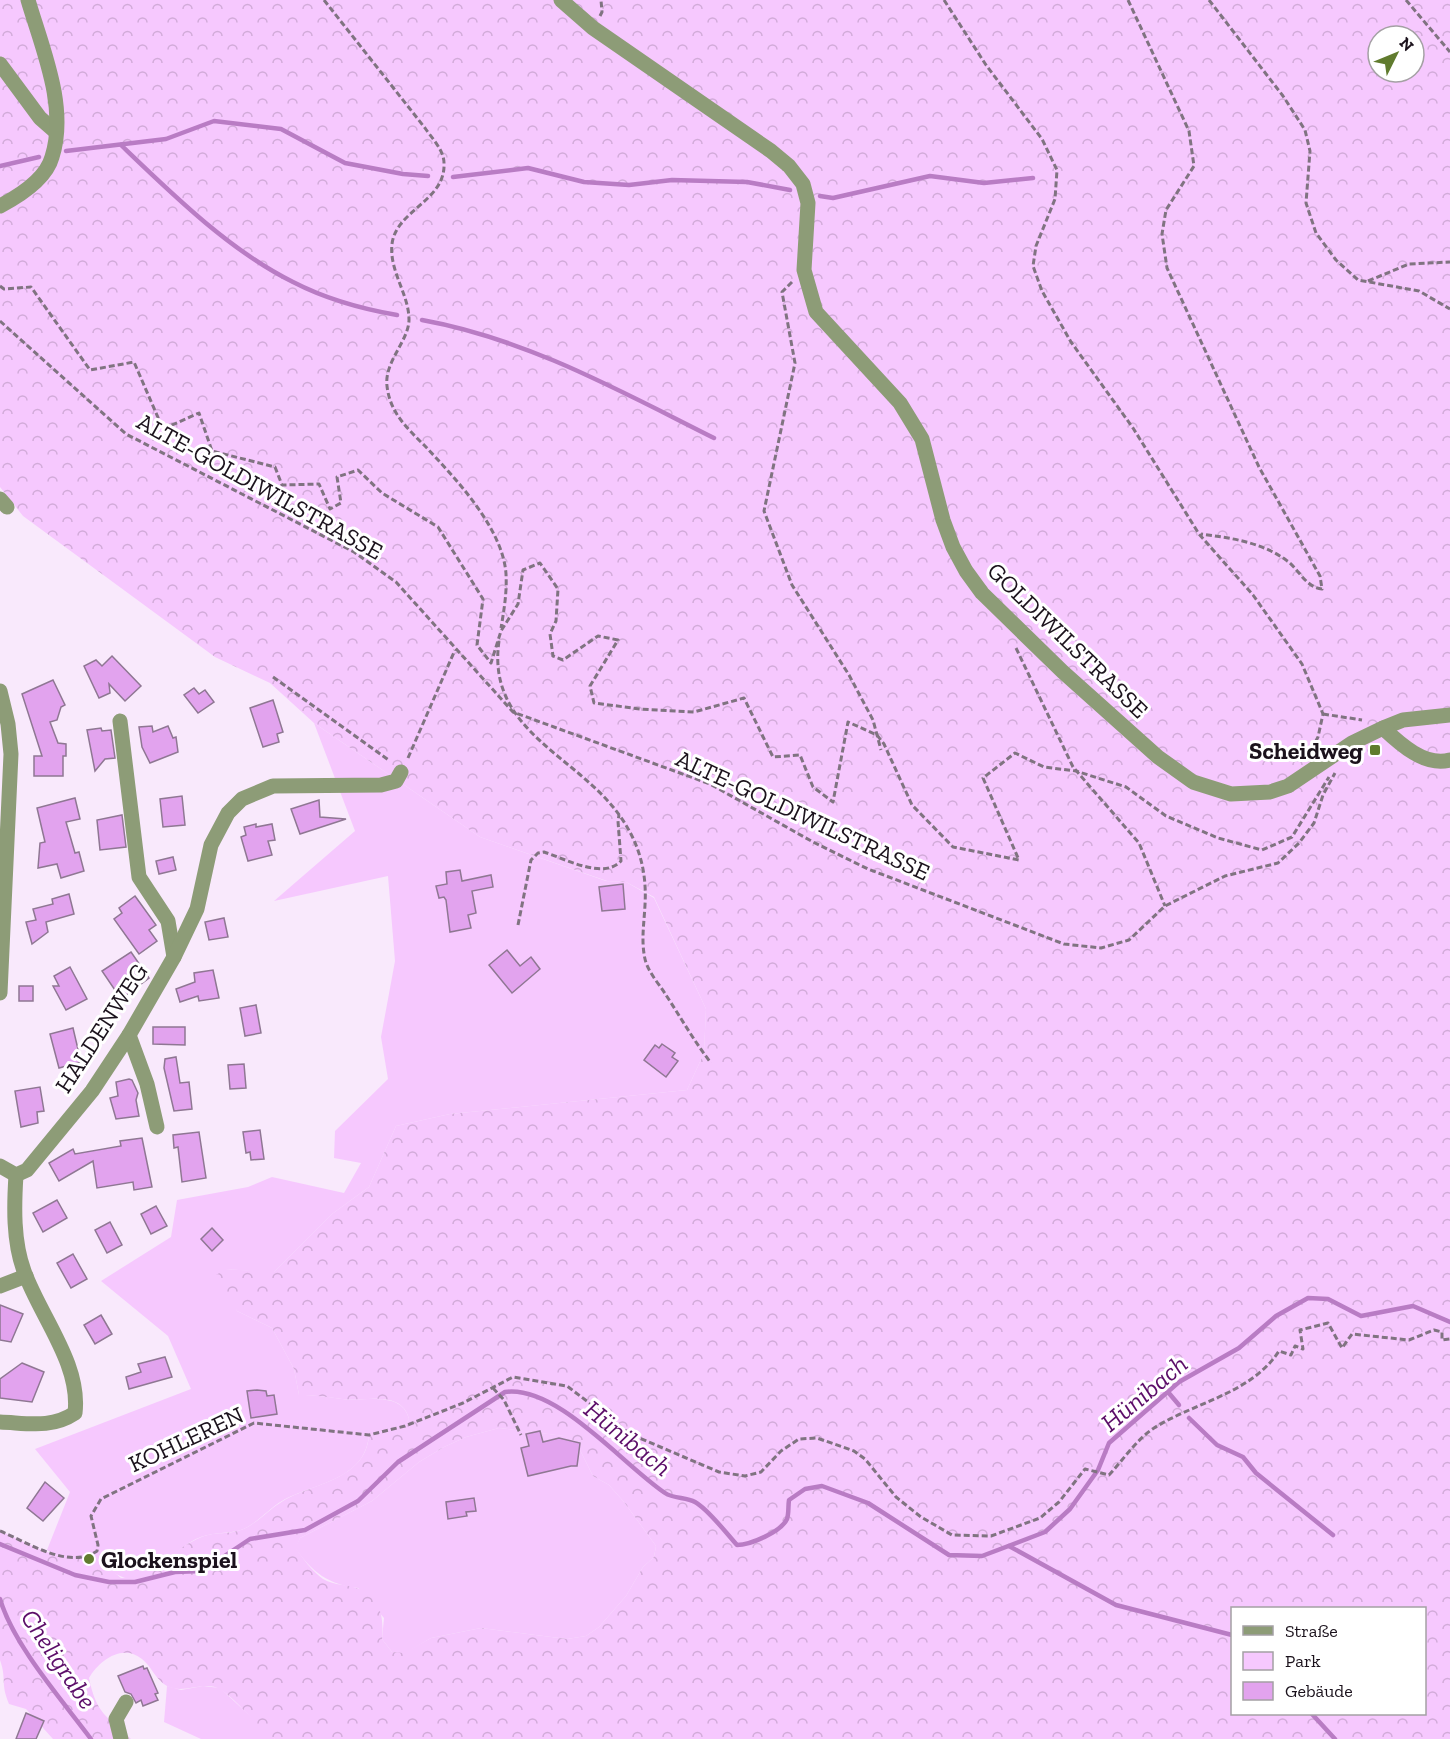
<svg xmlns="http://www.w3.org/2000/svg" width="1450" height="1739" font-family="'Zilla Slab',serif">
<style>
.green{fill:#f6c8fe}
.forest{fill:url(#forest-crowns);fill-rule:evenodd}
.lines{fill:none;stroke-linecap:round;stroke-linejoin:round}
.stream{stroke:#b97cc4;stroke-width:4.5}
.building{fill:#e2a3ee;stroke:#8f7793;stroke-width:1.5}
.path{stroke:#807381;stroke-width:3;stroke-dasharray:6 3;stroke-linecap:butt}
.minor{stroke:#8d9c77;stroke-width:15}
.poi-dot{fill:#607b2e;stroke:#fff;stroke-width:2}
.labels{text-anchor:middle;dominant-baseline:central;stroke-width:6;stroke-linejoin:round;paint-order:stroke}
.street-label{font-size:24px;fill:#1b121c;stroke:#fff}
.poi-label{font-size:24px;font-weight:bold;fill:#1b121c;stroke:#fff;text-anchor:end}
.water-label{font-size:26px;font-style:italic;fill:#5c0d69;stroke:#fff}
</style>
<defs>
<pattern id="forest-crowns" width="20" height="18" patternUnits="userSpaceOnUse" patternTransform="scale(1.5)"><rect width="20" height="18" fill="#f6c8fe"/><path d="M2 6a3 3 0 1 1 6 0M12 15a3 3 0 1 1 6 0" fill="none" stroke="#d2abd9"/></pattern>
</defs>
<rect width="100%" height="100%" fill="#f9e9fc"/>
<!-- green -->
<g class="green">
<path d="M314 723 480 837 606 881 626 882 654 898 706 1009 704 1053 687 1090 450 1114 396 1126 369 1187 332 1214 273 1273 226 1269 237 1311 272 1328 294 1369 299 1395C315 1395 328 1397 342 1399 364 1402 402 1390 409 1419L405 1426 369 1435C365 1481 313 1483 282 1501 268 1509 253 1528 237 1531 222 1534 211 1532 196 1539 176 1549 157 1573 134 1578 117 1581 105 1563 90 1556 75 1563 61 1558 47 1550L70 1492 35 1449 191 1389 168 1336 101 1281 171 1237 177 1200 248 1187 272 1177 344 1193 361 1163 334 1158 335 1131 388 1079 381 1037 395 961 388 876 274 901 355 831Z"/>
<path d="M499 1428 565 1436 576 1442 593 1476 609 1485 624 1502 656 1546 654 1557 643 1567 626 1596 599 1627 586 1636 567 1639 481 1628 431 1638 404 1654 392 1652 382 1639 384 1618 358 1588C329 1585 312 1572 295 1548L300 1538 372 1501 419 1462 444 1447 466 1437Z"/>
<path d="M167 1686 181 1690 203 1686 220 1688 275 1739H201L164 1722Z"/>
</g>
<!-- forest -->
<path class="forest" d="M0 0H1450V1739H275C256 1727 241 1703 221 1690 205 1679 184 1695 167 1686 156 1680 151 1666 142 1659 122 1643 99 1661 89 1678 96 1713 107 1717 131 1739H53L26 1709 9 1704C0 1682 7 1680 0 1660V1531C29 1543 69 1570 97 1551L101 1561 121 1578C152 1577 171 1551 197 1539 213 1531 222 1535 237 1531 253 1528 269 1509 283 1501 313 1483 366 1480 369 1435L405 1425 409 1419C402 1389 363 1402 342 1399 327 1397 314 1395 299 1395L294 1369 272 1328 237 1311 216 1275 226 1269 274 1272 332 1214 369 1187 396 1126 450 1114 687 1090 704 1053 706 1009 654 897 626 882 607 881 480 837 314 723 270 683 215 657 23 516 0 487ZM1378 36H1414V72H1378ZM499 1428 564 1436 576 1442 593 1476 609 1485 624 1502 656 1546 654 1557 643 1567 626 1596 599 1627 586 1636 567 1639 481 1628 431 1638 404 1653 392 1652 382 1639C384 1617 381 1599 359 1589 348 1584 335 1586 323 1579 313 1572 302 1558 296 1548L300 1538 372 1501 419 1462 444 1447 466 1437ZM1232 1608H1424V1714H1232Z"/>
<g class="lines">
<!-- stream -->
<g class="stream">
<path d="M121 145C171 193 230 251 293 282 324 298 362 309 397 315"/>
<path d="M66 151 166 139 214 121 281 129 345 163 403 174 428 176"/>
<path d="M0 166 39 157"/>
<path d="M453 177 528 168 584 182 629 185 672 180 747 182 790 190"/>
<path d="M820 196 833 198 930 176 984 183 1033 178"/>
<path d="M422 320C527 339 620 391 714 438"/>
<path d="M1168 1392 1179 1405"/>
<path d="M1189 1418 1217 1445 1243 1457 1256 1473 1333 1535"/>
<path d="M0 1544 75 1575 109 1582H135L175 1572 202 1571 250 1539 305 1530 358 1501 398 1462 505 1392C557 1385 622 1464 665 1493 674 1499 686 1497 695 1502 708 1509 727 1534 737 1545 750 1545 781 1532 787 1519 789 1513 788 1506 789 1500L805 1489 822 1486 868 1503 949 1555 982 1556 1045 1532 1070 1509 1098 1470 1109 1443 1179 1382 1239 1348 1276 1316 1308 1298 1328 1299 1361 1316 1413 1306 1450 1322"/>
<path d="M1009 1546 1116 1605 1232 1635"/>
<path d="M0 1599C14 1646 62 1700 91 1739"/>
<path d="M1312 1714 1335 1739"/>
</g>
</g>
<!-- building -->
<g class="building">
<path d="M112 656 141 686 125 701 109 684 110 693 99 698 84 666 96 660 102 666Z"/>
<path d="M53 680 65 705 61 707 57 720 50 722 58 743 66 744V756H63V776H34V756H42L22 694Z"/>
<path d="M194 688 199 694 205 690 214 702 198 713 184 695Z"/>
<path d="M273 700 283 732 277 734 279 742 263 747 250 708Z"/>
<path d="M152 726 153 732 168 726 173 738 176 737 178 752 150 763 142 747 139 727Z"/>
<path d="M101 728 102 731 111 730 115 758 105 759 95 771 87 730Z"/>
<path d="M182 796 185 825 163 827 160 799Z"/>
<path d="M75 798 80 819 66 822 75 853 79 852 84 871 61 878 57 864 38 868 40 843 45 842 37 808Z"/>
<path d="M319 800 320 817 346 819 300 834 291 809Z"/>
<path d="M122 815 126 847 100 850 97 820Z"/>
<path d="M256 824V827L272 824 275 840 268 841 272 855 248 861 241 837 246 835 244 827Z"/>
<path d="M173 857 176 870 159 874 156 861Z"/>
<path d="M460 870 462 881 491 875 493 887 472 891 476 913 468 915 471 928 450 932 446 900 444 897 439 898 436 886 447 884 446 872Z"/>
<path d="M623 884 625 909 602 911 599 887Z"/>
<path d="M69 894 74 914 46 922 48 932 32 944 26 922 36 920 33 909 53 904 52 899Z"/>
<path d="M135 896 156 925 149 930 157 941 139 954 114 919 122 913 119 908Z"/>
<path d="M224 918 228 937 209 940 205 922Z"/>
<path d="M507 950 520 966 531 957 540 969 512 993 489 965Z"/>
<path d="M131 952 149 978 121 999 102 971Z"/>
<path d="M70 967 87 999 66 1010 53 986H59L54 976Z"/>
<path d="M213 970 219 998 199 1001 198 996 180 1002 176 989 195 982 194 973Z"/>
<rect x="19" y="986" width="14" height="15"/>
<path d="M256 1005 261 1033 245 1036 240 1008Z"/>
<path d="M153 1027H185V1045L153 1044Z"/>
<path d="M73 1028 81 1062 59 1068 50 1034Z"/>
<path d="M662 1044 675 1053 672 1057 678 1061 666 1077 644 1060 655 1045 659 1048Z"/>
<path d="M176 1057 180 1083 189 1082 192 1109 174 1111 164 1068 165 1059Z"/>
<path d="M244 1064 246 1088 230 1089 228 1065Z"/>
<path d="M129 1079 132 1080 138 1093 136 1100 139 1116 116 1119 110 1098 118 1096 116 1082Z"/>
<path d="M40 1087 44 1111 37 1112 38 1123 21 1127 15 1091Z"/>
<path d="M260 1130 264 1159 251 1160 250 1152 246 1153 243 1132Z"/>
<path d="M199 1132 206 1178 182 1182 178 1147 174 1148 173 1135Z"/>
<path d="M142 1138 152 1187 134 1190 133 1182 97 1188 93 1161 59 1181 49 1163 73 1149 75 1154 121 1146 120 1141Z"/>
<path d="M57 1200 67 1218 43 1232 33 1213Z"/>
<path d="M156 1206 167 1226 151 1234 141 1214Z"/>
<path d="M110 1222 122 1245 107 1253 95 1230Z"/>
<path d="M212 1228 223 1240 212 1251 201 1239Z"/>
<path d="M73 1254 87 1279 71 1288 57 1263Z"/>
<path d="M0 1305 23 1314 11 1342 0 1340Z"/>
<path d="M101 1315 112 1334 95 1344 84 1325Z"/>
<path d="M165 1357 172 1377 129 1389 126 1377 141 1372 138 1364Z"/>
<path d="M22 1363 44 1372 32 1402 0 1398V1379Z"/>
<path d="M257 1390 266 1391 267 1396 274 1395 277 1414 251 1418 247 1391Z"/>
<path d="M540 1431 543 1442 559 1438 580 1443 577 1466H571L528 1476 521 1448 529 1446 526 1434Z"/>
<path d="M45 1482 64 1498 43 1521 27 1508Z"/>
<path d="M474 1498 476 1511 466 1512 467 1516 448 1519 446 1502Z"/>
<path d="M143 1666 144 1669 147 1668 158 1693 155 1694 158 1700 143 1706 141 1700 136 1703 131 1694 125 1692 118 1676Z"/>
<path d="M26 1713 44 1721 36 1739H16Z"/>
</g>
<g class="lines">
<!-- path -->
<g class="path">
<path d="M324 0 425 128C431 137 444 150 444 163 446 201 396 210 392 244 389 270 408 293 409 318 410 340 384 361 387 386 390 413 407 428 425 446 455 478 503 528 506 574 507 593 504 610 501 628"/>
<path d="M944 0 986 65 1042 139 1057 170 1055 199 1036 246 1033 266 1042 291 1071 342 1133 428 1199 534 1253 595 1302 664 1323 714 1318 737 1310 752"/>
<path d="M1128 0 1189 131 1194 166 1166 210 1162 234 1167 268 1259 467 1320 576 1322 589C1305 587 1299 569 1286 560 1261 542 1231 538 1201 534"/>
<path d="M1209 0 1283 96 1305 130 1310 151 1306 203 1316 233 1336 260 1358 280 1419 291 1450 309"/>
<path d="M1406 0 1450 52"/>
<path d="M600 16 602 12 601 0"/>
<path d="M1368 281 1409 264 1450 262"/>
<path d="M792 282 782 292 795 363 764 511 792 585 849 675 873 720 881 750"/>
<path d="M0 286 4 289 31 287 90 370 134 362 163 429 199 413 212 451 275 467 282 485 319 484 330 509 341 503 337 477 358 470 382 493 438 527 483 599 477 645 491 663 501 631 518 604 523 570 540 563 558 589 556 621 550 634 553 656 563 660 598 636 618 640 590 686 594 703 640 709 694 712 744 698 773 757 800 755 813 787 833 802 848 722 877 735 884 744 912 805 953 847 1019 860 983 778 1015 753 1044 767 1076 771 1126 787 1166 816 1218 838 1262 850 1292 837 1329 777"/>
<path d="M0 321 126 434 354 552 396 582 513 712 710 784 813 842 868 869 1064 944 1101 948 1129 940 1165 906 1225 876 1278 863 1299 843 1314 823 1323 795 1335 773"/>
<path d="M499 641C486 731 577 755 620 816 639 843 647 871 645 905 644 924 641 941 645 959 648 972 659 984 666 995 681 1018 694 1041 711 1063"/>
<path d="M1016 648 1073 767 1139 843 1165 906"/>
<path d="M273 677 390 761"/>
<path d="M1323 714 1362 720"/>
<path d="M408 758 455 650"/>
<path d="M518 925 531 860 538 853 544 852C566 859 603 880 621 861L618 821 619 815"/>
<path d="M493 1388 504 1400 521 1435"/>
<path d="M0 1531C29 1543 69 1570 97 1551L98 1545 91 1516 101 1499 254 1423 369 1435 405 1426 463 1403 513 1377 567 1386 630 1434 719 1472 745 1476 761 1472 781 1451 799 1439 817 1438 854 1451 865 1459 896 1497 921 1517 952 1535 991 1536 1040 1518 1059 1502 1085 1469 1109 1475C1123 1460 1137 1439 1154 1428 1195 1402 1251 1394 1279 1351L1291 1355 1295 1346 1303 1349 1300 1330 1328 1323 1342 1348 1352 1334 1409 1340 1434 1330 1442 1332V1340L1450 1339"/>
</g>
<!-- minor -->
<g class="minor">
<path d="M561 0 593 28 771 151 789 166 803 184 808 203 804 270 816 312 900 403 922 439 943 520 953 547 966 571 982 593 1063 672 1158 757 1193 782 1231 794 1270 792 1288 786 1352 743 1383 728 1403 720 1450 715"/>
<path d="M0 64 40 118 56 132"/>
<path d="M0 206C19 196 46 179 52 157 68 107 42 48 28 0"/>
<path d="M0 499 7 507"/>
<path d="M0 691 8 724 11 754 0 993"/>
<path d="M120 721 139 877 168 921 174 957"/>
<path d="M1383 728C1400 744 1425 767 1450 760"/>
<path d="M129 1035 147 1084 157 1127"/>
<path d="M0 1166 16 1175 27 1170 92 1091 129 1035 174 957 197 909 211 845 228 813 242 799 273 786 381 785 396 781 401 772"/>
<path d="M0 1286 26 1276"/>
<path d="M0 1422C27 1423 51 1429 75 1413 81 1364 40 1316 24 1271 13 1241 14 1206 16 1175"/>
<path d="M121 1739 116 1719 126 1702"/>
</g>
</g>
<!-- markers -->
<g class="poi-dot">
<rect x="1369" y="744" width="12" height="12" rx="3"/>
<circle cx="89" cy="1559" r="6"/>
</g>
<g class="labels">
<!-- street labels -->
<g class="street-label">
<text transform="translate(260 486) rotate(29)">ALTE-GOLDIWILSTRASSE</text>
<text transform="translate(1068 640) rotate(44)">GOLDIWILSTRASSE</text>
<text transform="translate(803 815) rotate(25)">ALTE-GOLDIWILSTRASSE</text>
<text transform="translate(101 1028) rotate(-57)">HALDENWEG</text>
<text transform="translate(186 1439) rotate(-25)">KOHLEREN</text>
</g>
<!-- poi labels -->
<g class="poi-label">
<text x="1363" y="750">Scheidweg</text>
<text x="101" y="1559" text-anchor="start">Glockenspiel</text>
</g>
<!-- water labels -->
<g class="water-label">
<text transform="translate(1144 1393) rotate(-40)">Hünibach</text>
<text transform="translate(628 1438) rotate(39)">Hünibach</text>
<text transform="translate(59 1659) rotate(56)">Cheligrabe</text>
</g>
</g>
<!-- legend -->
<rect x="1231" y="1607" width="195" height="108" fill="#ffffff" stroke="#a4a0a4" stroke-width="1.5"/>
<rect x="1243" y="1626" width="30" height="9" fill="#8d9c77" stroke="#a4a0a4" stroke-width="1.5"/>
<text x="1285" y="1637" font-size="18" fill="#1b121c">Straße</text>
<rect x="1243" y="1652" width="30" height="18" fill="#f6c8fe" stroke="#a4a0a4" stroke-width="1.5"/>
<text x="1285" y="1667" font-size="18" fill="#1b121c">Park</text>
<rect x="1243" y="1682" width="30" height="18" fill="#e2a3ee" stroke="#a4a0a4" stroke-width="1.5"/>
<text x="1285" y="1697" font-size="18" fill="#1b121c">Gebäude</text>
<!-- north arrow -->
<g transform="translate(1396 54) rotate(47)"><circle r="28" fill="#ffffff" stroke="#a4a0a4" stroke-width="1.5"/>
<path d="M0-4.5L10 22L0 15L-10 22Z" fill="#607b2e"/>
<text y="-9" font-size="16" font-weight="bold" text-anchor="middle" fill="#1b121c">N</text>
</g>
</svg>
